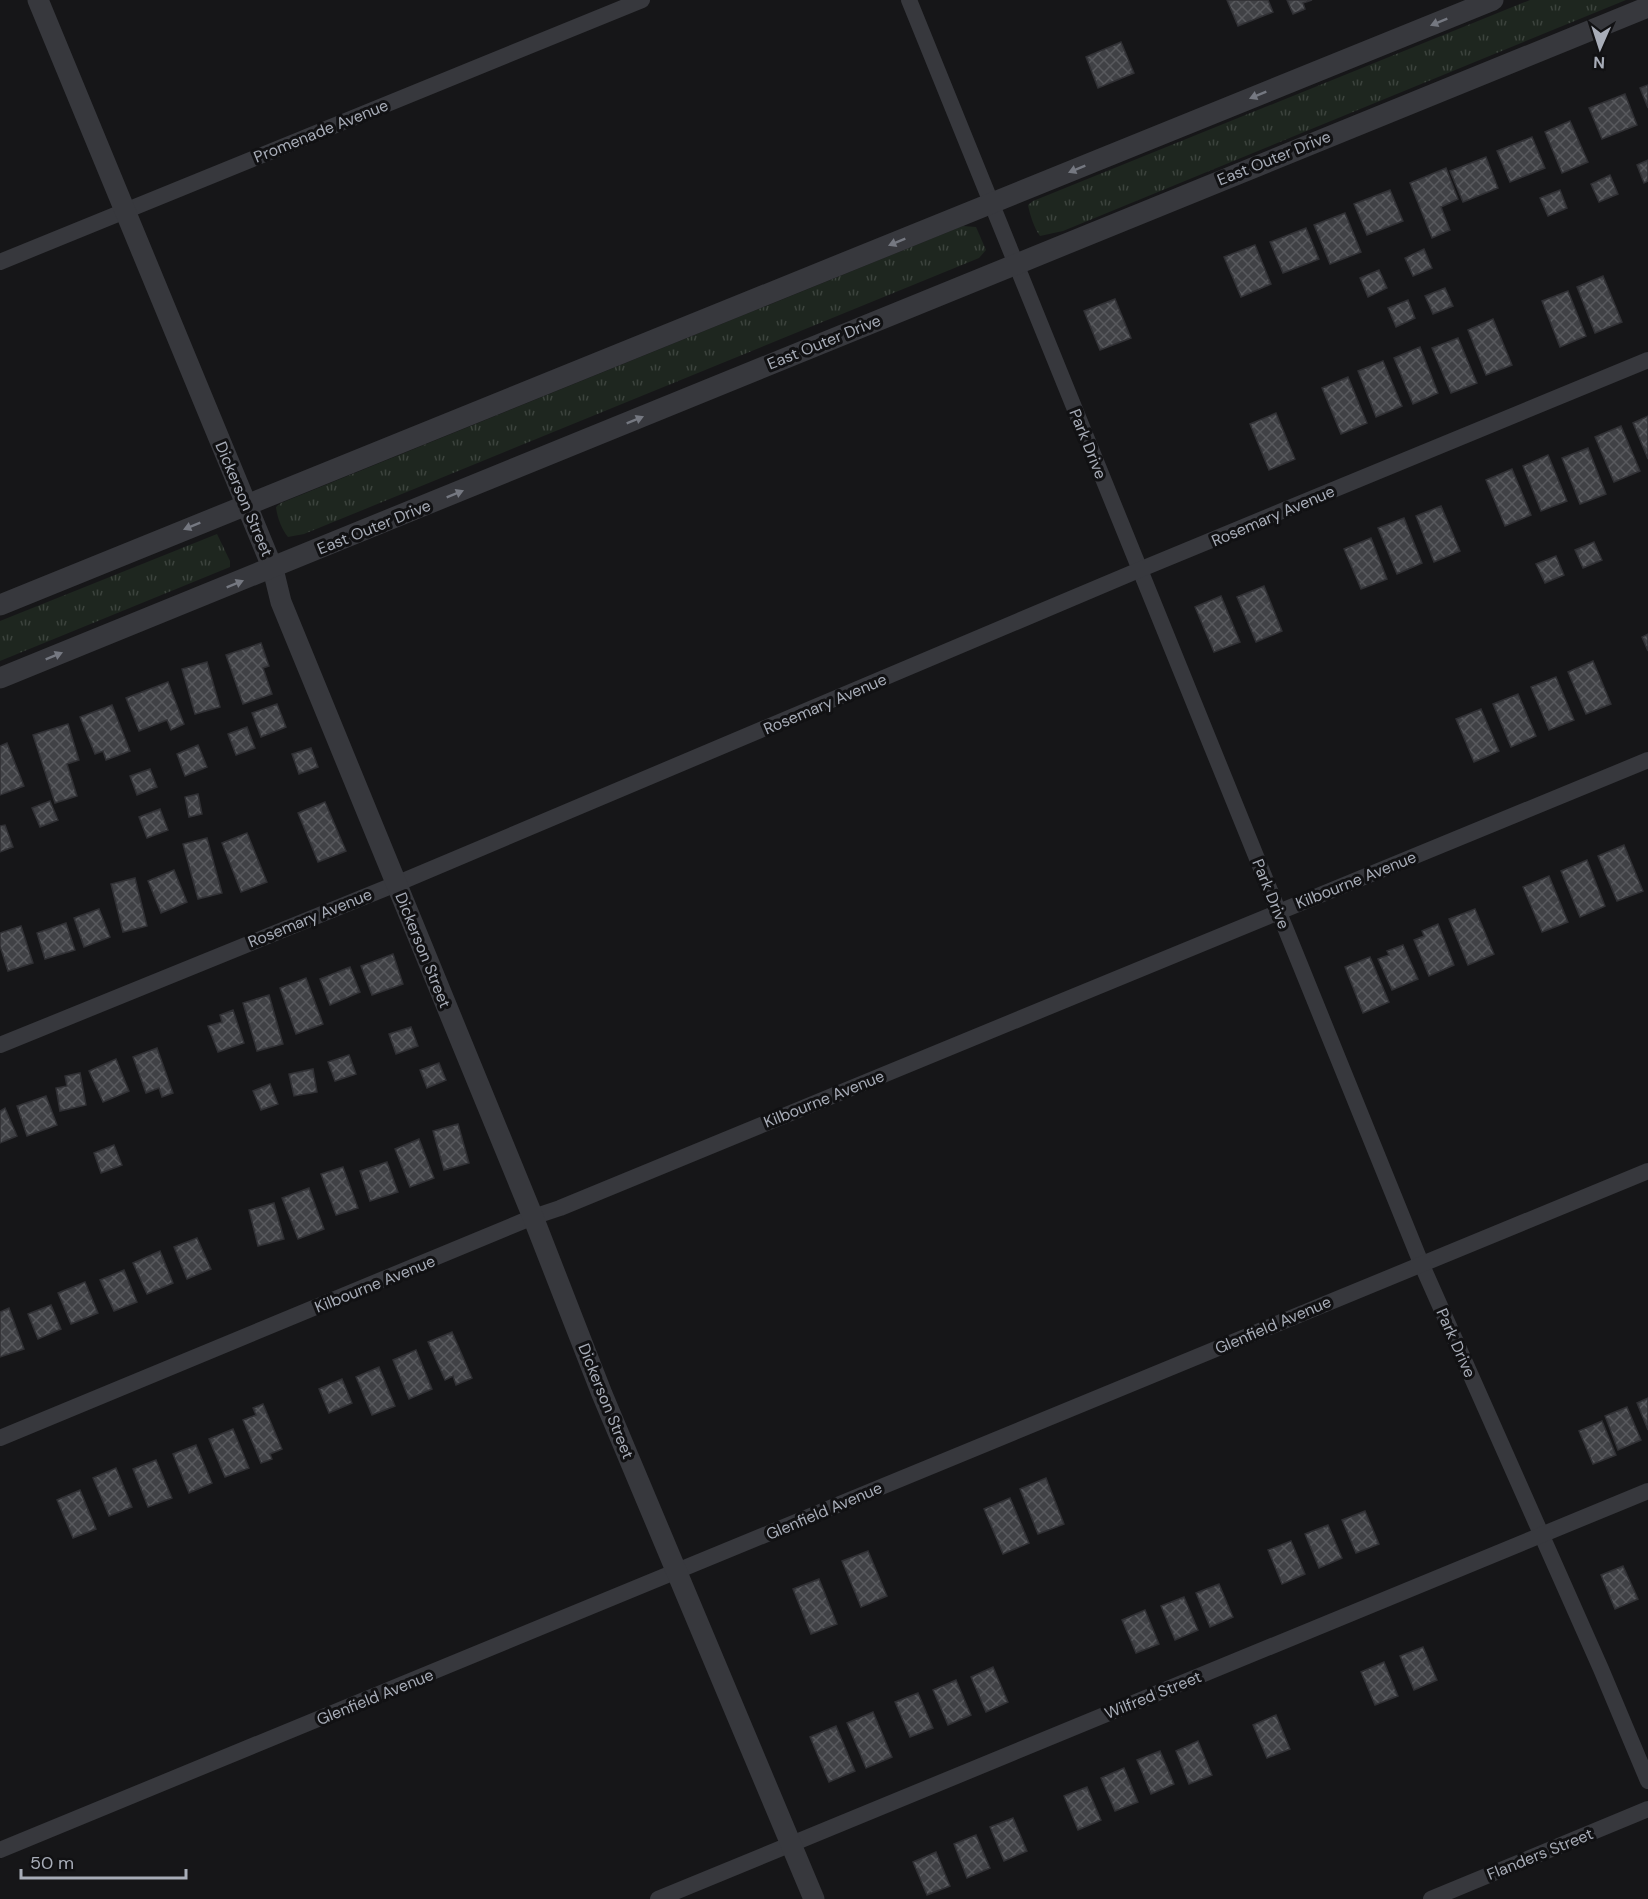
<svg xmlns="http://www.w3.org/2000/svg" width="1648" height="1899" font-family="'DM Sans',sans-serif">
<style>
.grass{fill:url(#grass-tufts)}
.building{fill:url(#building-cross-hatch);stroke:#303034;stroke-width:1.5}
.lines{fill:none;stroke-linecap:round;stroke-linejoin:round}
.minor{stroke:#37383d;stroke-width:16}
.tertiary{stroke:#37383d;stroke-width:21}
.oneway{fill:#757881}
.labels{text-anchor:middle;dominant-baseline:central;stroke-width:6;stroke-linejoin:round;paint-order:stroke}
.street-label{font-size:16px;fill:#a8adb8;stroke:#111113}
</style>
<defs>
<pattern id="grass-tufts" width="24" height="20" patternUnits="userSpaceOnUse" patternTransform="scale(1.5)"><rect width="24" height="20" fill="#1e261f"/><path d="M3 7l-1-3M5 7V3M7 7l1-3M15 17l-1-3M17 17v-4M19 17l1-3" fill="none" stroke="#3c433d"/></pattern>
<pattern id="building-cross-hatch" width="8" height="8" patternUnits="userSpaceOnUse" patternTransform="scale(1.5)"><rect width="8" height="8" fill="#404145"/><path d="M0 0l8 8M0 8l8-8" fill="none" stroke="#595a5e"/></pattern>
</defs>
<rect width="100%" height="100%" fill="#161618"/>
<!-- grass -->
<g class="grass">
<path d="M1530 0H1626L1063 231 1040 236C1034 228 1030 215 1028 205L1033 201Z"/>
<path d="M963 226 976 227 986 250 979 258 304 534 288 537C282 530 277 517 276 507L281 503Z"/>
<path d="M217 534 230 561V567L0 661V621Z"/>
</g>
<!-- building -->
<g class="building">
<path d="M1227 0H1268L1273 12 1238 26Z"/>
<path d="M1287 0H1312L1303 3 1305 9 1293 14Z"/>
<path d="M1121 42 1134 73 1098 88 1086 57Z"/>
<path d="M1648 85V108L1640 88Z"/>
<path d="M1625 94 1637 125 1602 139 1589 108Z"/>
<path d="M1570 121 1588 162 1562 173 1545 132Z"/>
<path d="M1532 137 1545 168 1510 182 1497 151Z"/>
<path d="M1486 157 1498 188 1463 202 1450 171Z"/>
<path d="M1648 160V181L1644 183 1637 165Z"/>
<path d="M1446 168 1458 199 1441 207 1450 230 1432 238 1410 183Z"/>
<path d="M1610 175 1618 194 1599 202 1591 184Z"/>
<path d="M1390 190 1403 221 1367 235 1354 204Z"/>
<path d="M1560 190 1567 208 1548 216 1540 198Z"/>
<path d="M1345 213 1361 252 1330 264 1314 225Z"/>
<path d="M1306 228 1319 259 1283 273 1270 242Z"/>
<path d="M1255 245 1271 284 1241 297 1224 257Z"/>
<path d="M1424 249 1432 268 1413 276 1405 258Z"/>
<path d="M1379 270 1387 288 1368 297 1360 278Z"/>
<path d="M1603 276 1622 322 1595 333 1577 287Z"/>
<path d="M1445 288 1453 306 1433 314 1425 296Z"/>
<path d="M1568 291 1586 336 1560 347 1542 301Z"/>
<path d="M1115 299 1131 338 1100 350 1084 311Z"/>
<path d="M1408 300 1415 318 1396 327 1388 308Z"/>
<path d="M1493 319 1512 365 1486 375 1468 330Z"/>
<path d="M1458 338 1477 383 1451 393 1432 348Z"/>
<path d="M1420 347 1438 393 1413 404 1394 358Z"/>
<path d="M1383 361 1402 406 1376 417 1358 371Z"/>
<path d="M1348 377 1367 423 1341 434 1322 388Z"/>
<path d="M1276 413 1295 459 1269 470 1250 424Z"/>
<path d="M1648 416V459L1633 423Z"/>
<path d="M1621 426 1640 471 1614 482 1595 437Z"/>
<path d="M1588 448 1606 494 1580 504 1562 458Z"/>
<path d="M1548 455 1567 501 1541 511 1523 466Z"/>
<path d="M1512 469 1531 515 1505 526 1486 480Z"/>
<path d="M1441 506 1460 551 1434 562 1416 516Z"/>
<path d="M1404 518 1422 563 1397 574 1378 528Z"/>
<path d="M1371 538 1387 579 1361 589 1344 549Z"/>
<path d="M1594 542 1602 560 1583 568 1575 550Z"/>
<path d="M1556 556 1564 575 1545 583 1536 564Z"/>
<path d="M1264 586 1282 631 1256 642 1237 597Z"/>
<path d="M1221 596 1240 642 1214 652 1195 607Z"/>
<path d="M1648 634V651L1642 637Z"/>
<path d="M261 643 269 666 263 668 272 694 243 704 226 655Z"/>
<path d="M1593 661 1611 704 1586 714 1568 672Z"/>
<path d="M207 662 220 707 195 714 182 669Z"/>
<path d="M1556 677 1574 720 1549 730 1531 687Z"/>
<path d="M168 682 184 724 171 730 167 720 139 731 126 698Z"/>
<path d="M1518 694 1536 736 1511 747 1493 704Z"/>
<path d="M277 704 286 727 261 737 252 713Z"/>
<path d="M112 705 130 751 106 760 103 751 95 754 80 717Z"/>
<path d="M1481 709 1499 751 1474 762 1456 719Z"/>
<path d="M68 724 79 760 67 764 77 796 55 803 33 735Z"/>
<path d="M247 727 255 748 236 755 228 734Z"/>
<path d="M7 743 24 786 0 795V746Z"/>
<path d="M198 745 207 767 185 776 177 754Z"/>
<path d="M311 748 318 767 299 774 292 754Z"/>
<path d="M150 769 157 787 137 795 130 776Z"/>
<path d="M198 794 202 814 189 817 185 797Z"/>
<path d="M50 801 58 820 40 827 32 808Z"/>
<path d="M325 802 346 851 318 862 298 813Z"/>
<path d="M160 809 168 830 147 838 139 817Z"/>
<path d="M5 825 13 847 0 852V826Z"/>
<path d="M247 833 267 882 241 892 222 843Z"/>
<path d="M207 838 222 893 198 899 183 844Z"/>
<path d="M1624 845 1643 891 1617 901 1598 856Z"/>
<path d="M1587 860 1605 906 1580 917 1561 871Z"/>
<path d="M174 870 187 902 161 913 148 881Z"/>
<path d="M1549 876 1568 922 1542 932 1523 887Z"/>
<path d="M135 878 147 926 123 932 111 884Z"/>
<path d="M99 909 110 937 84 947 74 918Z"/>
<path d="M1475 909 1494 954 1468 965 1449 919Z"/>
<path d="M66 923 75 950 45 959 37 933Z"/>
<path d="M1438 924 1454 965 1429 976 1414 940 1424 936 1422 931Z"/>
<path d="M21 926 33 963 8 971 0 946V933Z"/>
<path d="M1403 945 1418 979 1392 990 1378 959 1389 955 1387 951Z"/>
<path d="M393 954 403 984 372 995 361 966Z"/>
<path d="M1370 957 1389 1002 1363 1013 1345 967Z"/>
<path d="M350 967 360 992 330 1005 320 979Z"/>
<path d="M306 978 323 1024 296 1034 280 988Z"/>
<path d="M269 995 283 1044 257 1051 243 1003Z"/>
<path d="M233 1010 244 1043 218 1052 208 1026 222 1022 220 1015Z"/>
<path d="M411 1027 418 1046 396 1054 389 1034Z"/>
<path d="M157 1048 173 1093 162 1097 159 1088 146 1093 133 1057Z"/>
<path d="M349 1055 356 1074 335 1081 328 1062Z"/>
<path d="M116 1059 129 1091 103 1102 89 1071Z"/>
<path d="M439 1063 446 1080 427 1088 420 1070Z"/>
<path d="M313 1069 317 1092 294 1096 289 1074Z"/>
<path d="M80 1073 86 1105 60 1111 56 1088 67 1086 65 1076Z"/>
<path d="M270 1084 278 1104 261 1110 253 1091Z"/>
<path d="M46 1096 57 1125 27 1136 17 1106Z"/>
<path d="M5 1108 17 1136 0 1143V1111Z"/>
<path d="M458 1124 469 1163 444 1170 433 1131Z"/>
<path d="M419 1139 434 1178 410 1187 395 1149Z"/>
<path d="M114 1145 122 1165 101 1173 94 1153Z"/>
<path d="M387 1162 398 1192 370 1201 360 1171Z"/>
<path d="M343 1167 358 1208 336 1215 321 1174Z"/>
<path d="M309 1188 324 1229 298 1239 282 1198Z"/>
<path d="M274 1203 284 1239 258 1246 249 1210Z"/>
<path d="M197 1238 211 1269 187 1279 174 1247Z"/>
<path d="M160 1251 173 1283 147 1294 133 1263Z"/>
<path d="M124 1270 137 1302 114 1311 100 1280Z"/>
<path d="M85 1282 98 1313 71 1324 58 1293Z"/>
<path d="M51 1305 61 1329 38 1339 28 1314Z"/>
<path d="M9 1308 24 1349 0 1357V1312Z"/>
<path d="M452 1332 472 1378 456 1385 453 1376 445 1380 428 1342Z"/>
<path d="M416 1350 432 1389 409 1399 393 1360Z"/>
<path d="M379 1367 395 1406 372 1415 356 1377Z"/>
<path d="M342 1379 352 1403 329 1413 319 1389Z"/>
<path d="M1648 1398V1430L1637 1403Z"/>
<path d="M263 1404 282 1449 270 1454 272 1459 261 1463 243 1420 256 1415 253 1408Z"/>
<path d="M1627 1407 1641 1440 1618 1450 1605 1416Z"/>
<path d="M1602 1421 1616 1455 1593 1464 1579 1431Z"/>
<path d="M233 1429 249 1468 225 1477 209 1439Z"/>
<path d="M196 1445 212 1483 189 1493 173 1454Z"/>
<path d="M156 1460 172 1498 148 1507 133 1469Z"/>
<path d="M116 1468 132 1507 109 1516 93 1478Z"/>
<path d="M1046 1478 1064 1524 1038 1534 1020 1489Z"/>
<path d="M80 1490 96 1529 73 1538 57 1500Z"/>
<path d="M1010 1498 1029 1543 1003 1554 984 1509Z"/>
<path d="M1365 1511 1379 1544 1356 1553 1342 1520Z"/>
<path d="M1328 1525 1342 1558 1319 1568 1305 1534Z"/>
<path d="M1291 1541 1305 1574 1282 1584 1268 1550Z"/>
<path d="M868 1551 887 1596 861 1607 842 1561Z"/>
<path d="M1623 1566 1638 1599 1615 1609 1601 1575Z"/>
<path d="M819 1579 837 1624 811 1634 793 1589Z"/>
<path d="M1219 1584 1233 1617 1210 1627 1196 1593Z"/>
<path d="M1184 1597 1198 1630 1175 1640 1161 1606Z"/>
<path d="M1145 1610 1159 1644 1136 1653 1122 1620Z"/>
<path d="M1423 1647 1437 1680 1414 1690 1400 1656Z"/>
<path d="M1384 1662 1398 1696 1375 1705 1361 1672Z"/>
<path d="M993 1667 1008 1702 986 1712 971 1677Z"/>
<path d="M956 1680 971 1715 948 1725 933 1690Z"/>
<path d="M918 1693 933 1728 910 1737 895 1702Z"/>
<path d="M873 1712 892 1757 866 1768 847 1723Z"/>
<path d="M1276 1715 1290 1749 1267 1758 1253 1725Z"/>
<path d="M836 1726 855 1771 829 1782 810 1737Z"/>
<path d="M1198 1741 1212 1775 1189 1784 1176 1751Z"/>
<path d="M1160 1751 1174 1784 1151 1794 1137 1760Z"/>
<path d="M1124 1768 1138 1802 1115 1811 1101 1778Z"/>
<path d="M1087 1787 1101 1820 1078 1830 1064 1796Z"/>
<path d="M1013 1818 1027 1851 1004 1861 990 1827Z"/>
<path d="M976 1835 990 1868 967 1878 954 1844Z"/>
<path d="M936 1852 950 1886 927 1895 913 1862Z"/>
</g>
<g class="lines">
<!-- minor -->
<g class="minor">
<path d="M909 0 1421 1263 1601 1669 1648 1781"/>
<path d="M0 262 642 0"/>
<path d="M0 1045 396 884 1139 570 1648 360"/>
<path d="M0 1438 533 1217 560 1208 1648 760"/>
<path d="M0 1850 1648 1171"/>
<path d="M658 1899 1648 1491"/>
<path d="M1431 1899 1648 1809"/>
</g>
<!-- tertiary -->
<g class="tertiary">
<path d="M38 0 273 569 281 602 533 1217 602 1394 814 1899"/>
<path d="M0 605 1493 0"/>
<path d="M0 678 1648 7"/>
</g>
</g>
<!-- one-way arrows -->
<defs><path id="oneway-solid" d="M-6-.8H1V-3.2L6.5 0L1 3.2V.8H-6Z" transform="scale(1.5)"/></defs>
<g class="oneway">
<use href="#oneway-solid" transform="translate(1439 22) rotate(158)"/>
<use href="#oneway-solid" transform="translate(1258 95) rotate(158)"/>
<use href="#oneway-solid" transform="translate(1077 169) rotate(158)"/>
<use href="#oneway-solid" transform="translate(897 242) rotate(158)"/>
<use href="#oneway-solid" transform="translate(635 420) rotate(-22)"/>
<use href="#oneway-solid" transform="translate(455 494) rotate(-22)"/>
<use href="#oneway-solid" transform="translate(192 526) rotate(158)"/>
<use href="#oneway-solid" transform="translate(235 584) rotate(-22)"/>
<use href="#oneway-solid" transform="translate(54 656) rotate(-22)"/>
</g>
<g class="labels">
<!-- street labels -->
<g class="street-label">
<text transform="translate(321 131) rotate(-22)">Promenade Avenue</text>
<text transform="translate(1274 158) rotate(-22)">East Outer Drive</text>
<text transform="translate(824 342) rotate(-22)">East Outer Drive</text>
<text transform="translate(1088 444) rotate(68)">Park Drive</text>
<text transform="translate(244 499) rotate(67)">Dickerson Street</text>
<text transform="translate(1273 516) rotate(-23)">Rosemary Avenue</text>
<text transform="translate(374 527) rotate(-22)">East Outer Drive</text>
<text transform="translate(825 704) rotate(-23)">Rosemary Avenue</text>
<text transform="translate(1356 880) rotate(-22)">Kilbourne Avenue</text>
<text transform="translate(1271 894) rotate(68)">Park Drive</text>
<text transform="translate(310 918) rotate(-22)">Rosemary Avenue</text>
<text transform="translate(423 950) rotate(68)">Dickerson Street</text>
<text transform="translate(824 1099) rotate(-22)">Kilbourne Avenue</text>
<text transform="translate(375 1284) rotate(-22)">Kilbourne Avenue</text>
<text transform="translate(1273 1325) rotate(-23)">Glenfield Avenue</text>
<text transform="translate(1456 1343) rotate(66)">Park Drive</text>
<text transform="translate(606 1401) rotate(68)">Dickerson Street</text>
<text transform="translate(824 1511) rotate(-23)">Glenfield Avenue</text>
<text transform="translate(1153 1695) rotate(-22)">Wilfred Street</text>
<text transform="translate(375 1697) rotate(-22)">Glenfield Avenue</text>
<text transform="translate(1540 1854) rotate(-22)">Flanders Street</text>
</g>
</g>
<!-- north arrow -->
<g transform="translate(1600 48) rotate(183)" stroke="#111113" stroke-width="4.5" paint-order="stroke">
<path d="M0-4.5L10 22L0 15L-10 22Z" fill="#a8adb8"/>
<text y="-9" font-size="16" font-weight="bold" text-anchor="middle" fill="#a8adb8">N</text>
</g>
<!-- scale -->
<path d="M21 1869v9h165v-9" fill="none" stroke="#a8adb8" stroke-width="3"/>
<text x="30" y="1869" font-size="18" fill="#a8adb8" stroke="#111113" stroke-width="4.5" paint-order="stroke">50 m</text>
</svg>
